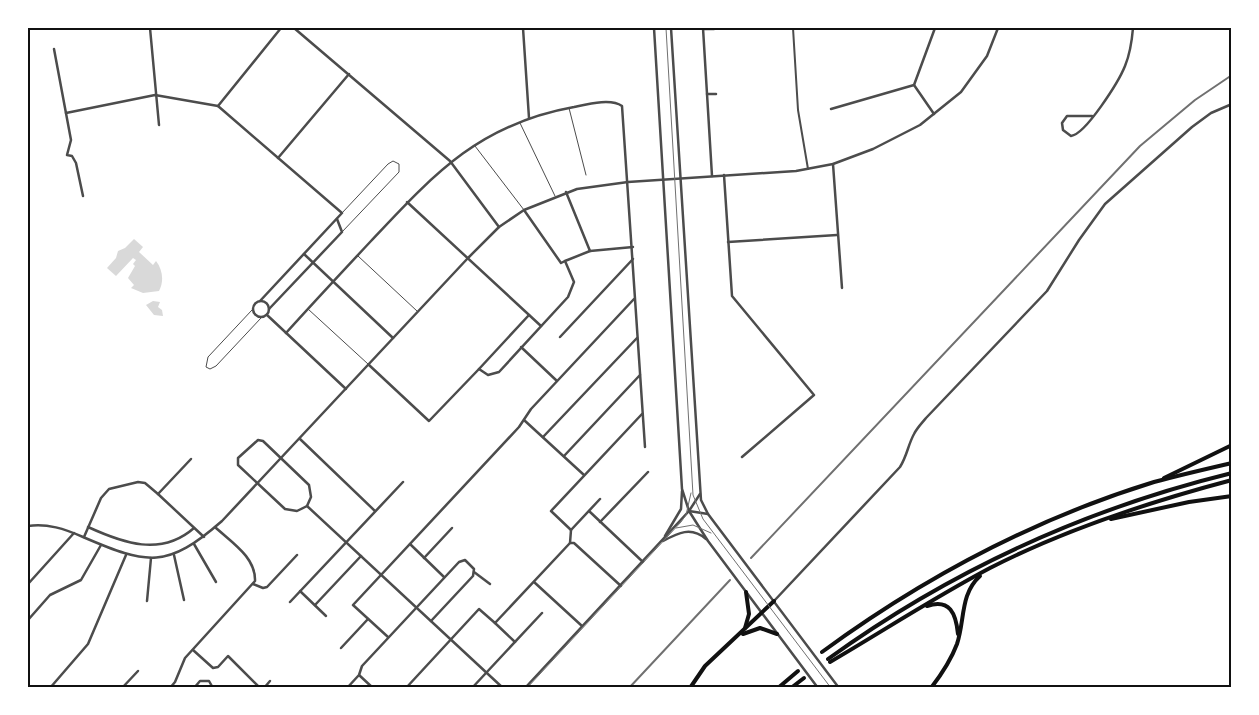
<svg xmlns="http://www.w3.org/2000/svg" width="1259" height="715" font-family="'Source Sans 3',sans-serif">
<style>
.water{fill:#d9d9d9}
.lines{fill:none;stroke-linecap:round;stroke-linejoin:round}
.service{stroke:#4c4c4c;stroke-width:1}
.pedestrian{stroke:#4c4c4c;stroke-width:2}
.minor{stroke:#4c4c4c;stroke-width:2.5}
.tertiary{stroke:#4c4c4c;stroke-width:2.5}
.trunk{stroke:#111;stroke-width:4}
.tram{stroke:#707070;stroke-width:1}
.rail{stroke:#707070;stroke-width:2}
.neatline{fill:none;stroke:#111;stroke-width:2}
</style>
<rect width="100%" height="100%" fill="#fff"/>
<!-- water -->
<g class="water">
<path d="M134 239 143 247 139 252 153 265 156 261C163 270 164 282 159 291L143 293 131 288 134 285 128 278 135 266 133 264 136 260 133 258 116 276 107 268 116 258 118 251 125 248Z"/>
<path d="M153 301 160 302 158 307 162 310 163 316 154 315 146 305Z"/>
</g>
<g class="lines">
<!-- service -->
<g class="service">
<path d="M569 108 586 175"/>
<path d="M520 123 555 196"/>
<path d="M475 146 524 210"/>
<path d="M342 213 388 164 393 161 399 164V172L342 232"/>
<path d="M358 256 417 311"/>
<path d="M308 309 368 364"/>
<path d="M252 310 208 357 206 367 210 369 216 366 261 318"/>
</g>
<!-- pedestrian -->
<path class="pedestrian" d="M793 28 798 110 808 169"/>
<!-- minor -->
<g class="minor">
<path d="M150 28 159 125"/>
<path d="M294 28 450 161 499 227"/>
<path d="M523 28 529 118"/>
<path d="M703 28 712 176"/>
<path d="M703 29H714"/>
<path d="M54 49 71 140 67 155 72 156 76 163 83 196"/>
<path d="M914 85 934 114"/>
<path d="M707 94H716"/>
<path d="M218 106 281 28"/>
<path d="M831 109 914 85 935 28"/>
<path d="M66 113 155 95 218 106 342 213 260 301"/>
<path d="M1092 116H1067L1062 123 1063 130 1071 136C1086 134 1119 81 1125 66 1130 54 1132 40 1133 28"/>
<path d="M278 158 349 74"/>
<path d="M833 164 842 288"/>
<path d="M724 175 732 296 814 395 742 457"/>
<path d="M566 192 590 251"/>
<path d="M407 202 541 326"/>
<path d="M524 210 561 263 565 261"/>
<path d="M728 242 837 235"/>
<path d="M304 254 393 338"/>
<circle cx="261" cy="309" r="8"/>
<path d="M269 309 342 232 337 219"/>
<path d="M267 315 346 389"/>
<path d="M286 333C314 302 342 272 371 241 434 174 479 124 574 107 588 104 611 98 622 106L645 447"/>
<path d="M560 337 633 259"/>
<path d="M521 347 557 381"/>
<path d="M369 365 429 421 479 369 488 375 499 372 568 297 574 282 565 261 590 251 633 247"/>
<path d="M479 369 529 315"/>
<path d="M524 420 584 475"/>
<path d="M543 437 637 338"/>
<path d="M300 439 375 511"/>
<path d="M258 440 263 441 309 485 311 497 307 506 297 511 285 509 238 465V458Z"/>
<path d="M564 456 640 375"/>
<path d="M158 494 191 459"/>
<path d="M307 506 503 688"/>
<path d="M589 511 643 562"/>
<path d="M689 511 708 514"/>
<path d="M600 522 648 472"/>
<path d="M28 526C47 523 65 529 83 537 148 565 167 569 222 521L468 258 499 227 524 210 577 189 628 182 796 171 833 164 873 149 920 125 961 92 987 56 998 28"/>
<path d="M88 527C123 543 161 557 194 528"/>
<path d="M571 530 551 511 642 414"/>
<path d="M665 536 681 509 682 491"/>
<path d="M84 537 101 498 109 489 138 482 145 483 158 494 204 537"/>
<path d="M663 541C678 533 691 526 706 539"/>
<path d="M570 543H574L621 586"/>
<path d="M194 544 216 582"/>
<path d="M410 544 444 577"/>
<path d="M174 555 184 600"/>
<path d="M424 558 452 528"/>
<path d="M474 572 490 584"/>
<path d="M534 582 582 626"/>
<path d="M28 584 74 533"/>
<path d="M253 584 263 588 267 587 297 555"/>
<path d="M300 591 326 616"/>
<path d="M147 601 151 558"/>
<path d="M774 601 900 467C907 456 908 445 914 434 917 428 922 423 926 418L1047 291 1079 240 1105 204 1192 127 1211 113 1232 104"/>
<path d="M290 602 403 482"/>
<path d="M315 605 361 556"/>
<path d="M28 620 50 595 81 580 101 545"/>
<path d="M495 623 515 642"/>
<path d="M388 637 353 605 519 427 531 409 634 299"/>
<path d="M341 648 368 619"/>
<path d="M193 650 213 668 218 667 228 656 260 688"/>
<path d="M359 675 373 688"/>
<path d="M50 688 88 644 126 555"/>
<path d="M122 688 138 671"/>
<path d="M170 688 175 682 185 658 255 581C256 557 231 542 215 527"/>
<path d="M194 688 200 681H209L213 688"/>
<path d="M264 688 270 681"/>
<path d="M347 688 359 675 362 666 459 562 465 560 474 569 473 576 431 621"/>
<path d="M406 688 479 609 495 623 570 543 571 530 600 499"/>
<path d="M472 688 542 613"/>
<path d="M525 688 689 511 700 494"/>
</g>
<!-- tertiary -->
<g class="tertiary">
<path d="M654 28 682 489 689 511 708 541 818 688"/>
<path d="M671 28 701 500 708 514 839 688"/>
</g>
<!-- trunk -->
<g class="trunk">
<path d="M1164 478 1232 445"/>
<path d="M1111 519 1189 502 1232 496"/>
<path d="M927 606C950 598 956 614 958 634"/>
<path d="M745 628 749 614 746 592"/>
<path d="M743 634 760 628 777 634"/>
<path d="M822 652C923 578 1034 519 1154 482 1180 475 1206 469 1232 463"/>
<path d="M828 659C950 571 1085 509 1232 473"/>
<path d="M830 662C883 631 935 597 990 568 1066 529 1149 502 1232 480"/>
<path d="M690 688 705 666 774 601"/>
<path d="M778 688 798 671"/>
<path d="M791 688 804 678"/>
<path d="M931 688C941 675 951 660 957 644 965 620 960 594 980 576"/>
</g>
<!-- tram -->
<g class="tram">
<path d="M666 28 693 495 703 519 831 688"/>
<path d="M676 528 693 525 711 533"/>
<path d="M527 688 681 522 686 515 691 493"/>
</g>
<!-- rail -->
<g class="rail">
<path d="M751 558 1140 146 1195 100 1232 75"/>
<path d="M629 688 730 580"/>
</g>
</g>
<!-- border -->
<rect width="1259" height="715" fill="none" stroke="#ffffff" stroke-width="58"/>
<rect x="29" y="29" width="1201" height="657" class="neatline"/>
</svg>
